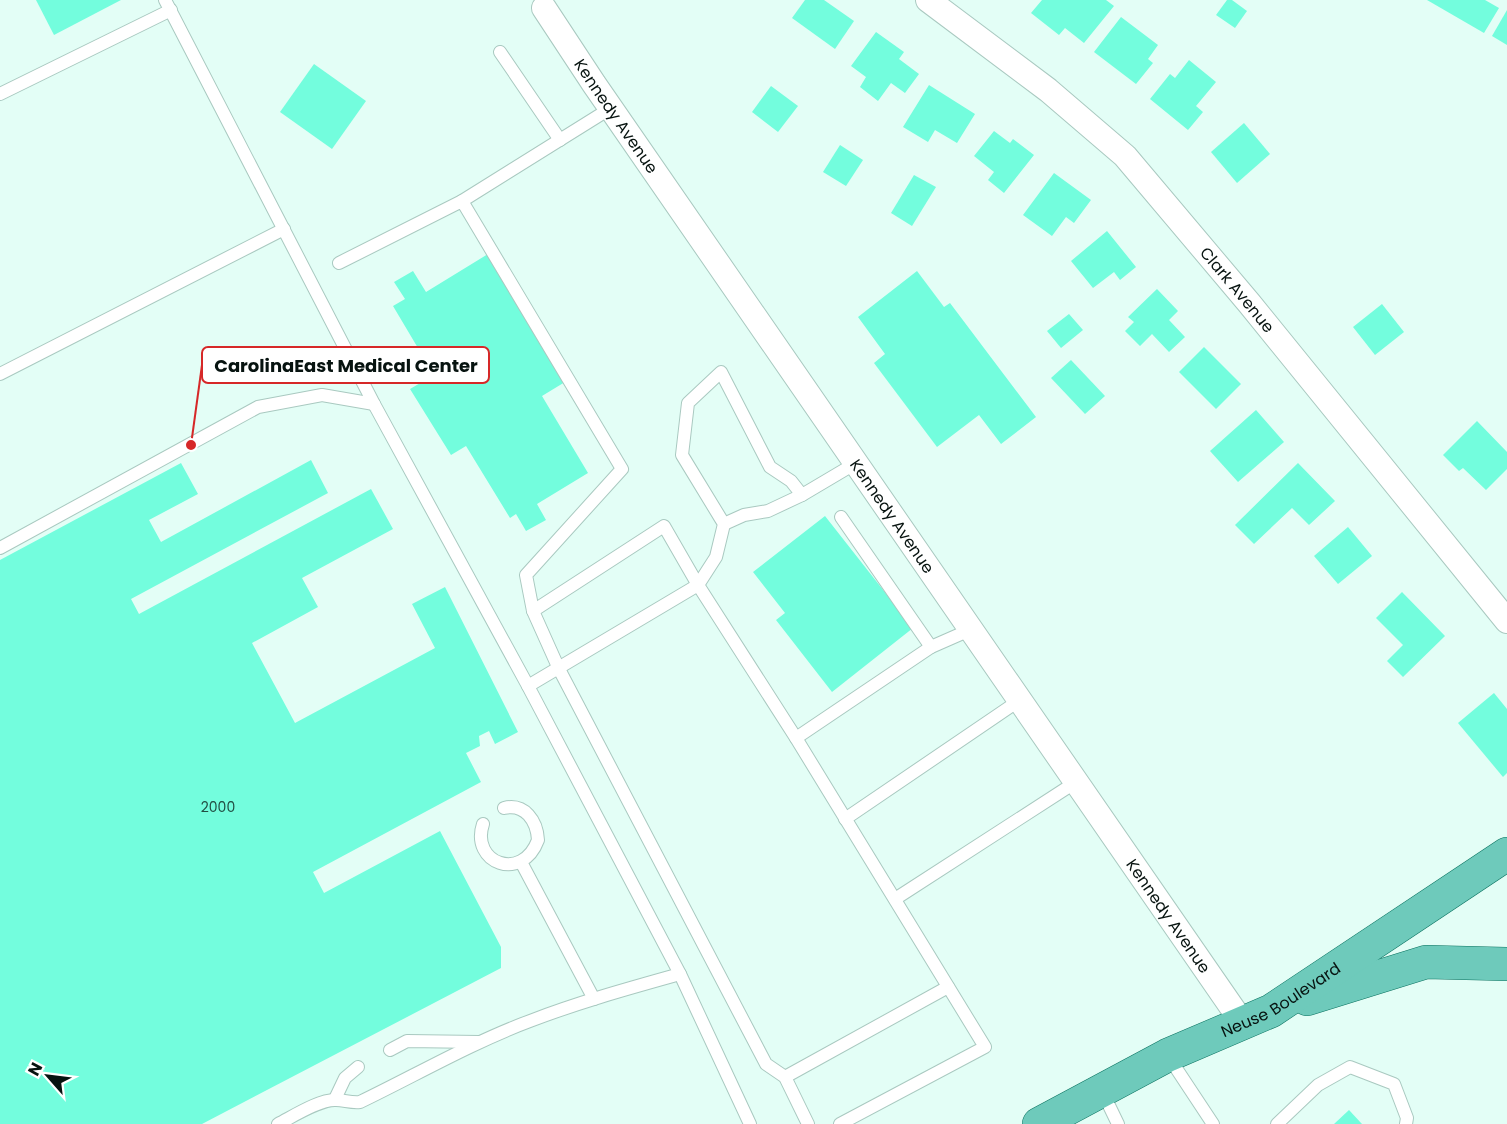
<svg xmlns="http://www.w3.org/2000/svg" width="1507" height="1124" font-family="Poppins,sans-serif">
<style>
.building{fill:#73fddd}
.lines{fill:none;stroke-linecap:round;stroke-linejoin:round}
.lane-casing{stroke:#a9c9c0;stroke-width:14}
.street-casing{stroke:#a9c9c0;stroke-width:26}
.primary-casing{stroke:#0c7361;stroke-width:34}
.lane{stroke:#fff;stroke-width:12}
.street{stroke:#fff;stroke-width:24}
.primary{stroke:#6ecabb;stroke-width:33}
.labels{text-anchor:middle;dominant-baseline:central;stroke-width:6;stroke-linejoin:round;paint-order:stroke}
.number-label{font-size:14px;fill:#224e43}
.street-label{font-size:16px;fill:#071310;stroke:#fff}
.leader{fill:none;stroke:#d62828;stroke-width:2}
.callout-dot{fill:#d62828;stroke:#fff;stroke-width:2}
.callout{fill:#fff;stroke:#d62828;stroke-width:2}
.callout-label{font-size:18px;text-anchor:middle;font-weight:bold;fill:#071310}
</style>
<rect width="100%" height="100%" fill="#e3fef6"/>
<!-- building -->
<g class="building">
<path d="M36 0H121L54 35Z"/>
<path d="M805 0H824L854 21 835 49 792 18Z"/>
<path d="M1042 0H1106L1114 6 1084 43 1065 28 1059 35 1031 13Z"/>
<path d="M1227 0H1232L1247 11 1235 28 1216 15Z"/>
<path d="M1427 0H1485L1499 8 1484 33Z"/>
<path d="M1507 10V45L1492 36Z"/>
<path d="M1121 17 1158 45 1148 59 1153 63 1136 84 1094 52Z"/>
<path d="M876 32 904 52 899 59 919 74 905 93 891 83 878 101 860 87 866 77 851 66Z"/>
<path d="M1189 60 1216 82 1196 106 1203 112 1188 130 1150 99 1170 74 1175 78Z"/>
<path d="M314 64 366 101 332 149 280 112Z"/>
<path d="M929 85 975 114 957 143 935 130 928 142 903 127Z"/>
<path d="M771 86 798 106 778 132 752 112Z"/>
<path d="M1244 123 1270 154 1237 183 1211 152Z"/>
<path d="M994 131 1010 143 1013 139 1034 155 1004 193 988 180 994 172 974 156Z"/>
<path d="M840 145 863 160 846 186 823 172Z"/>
<path d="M1054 173 1091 200 1074 223 1066 217 1052 236 1023 215Z"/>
<path d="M914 175 936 187 912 226 891 213Z"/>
<path d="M1107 231 1136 267 1120 280 1114 272 1093 288 1071 261Z"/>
<path d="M488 254 565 382 542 396 588 473 537 504 546 520 526 531 516 514 510 518 466 446 451 455 410 389 434 375 393 306 405 299 394 282 413 271 426 292Z"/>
<path d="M917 271 944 307 950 303 1036 417 1001 444 979 415 937 447 874 363 885 354 858 317Z"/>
<path d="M1157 289 1178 311 1169 320 1185 337 1169 352 1152 334 1140 346 1125 331 1134 322 1128 317Z"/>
<path d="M1382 304 1404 332 1375 355 1353 327Z"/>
<path d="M1069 314 1083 330 1061 348 1047 331Z"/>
<path d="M1204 347 1241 384 1216 409 1179 372Z"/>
<path d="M1071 360 1105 396 1085 414 1051 378Z"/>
<path d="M1256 410 1284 442 1238 482 1210 451Z"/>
<path d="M1477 421 1507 452V469L1486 490 1463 468 1459 471 1443 455Z"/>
<path d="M311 460 328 493 131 599 139 614 371 489 393 529 302 578 318 607 252 643 295 723 435 648 412 604 445 587 518 732 495 744 489 731 479 736 480 746 466 753 481 782 313 872 324 893 440 831 501 947V968L202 1124H0V560L181 463 198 494 149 520 161 542Z"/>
<path d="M1298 463 1335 501 1309 525 1292 508 1254 544 1235 525Z"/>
<path d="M825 516 913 628 832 692 776 620 785 613 753 572Z"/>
<path d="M1348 527 1372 556 1338 584 1314 556Z"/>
<path d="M1402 592 1445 636 1403 677 1387 661 1403 645 1376 618Z"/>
<path d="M1494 693 1507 709V773L1503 777 1458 723Z"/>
<path d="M1349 1110 1362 1124H1334Z"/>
</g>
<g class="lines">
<defs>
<g id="lane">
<path d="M165 0 374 404 528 686 680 974 750 1124"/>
<path d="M500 52 560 140"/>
<path d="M0 94 171 10"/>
<path d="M462 201 611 108"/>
<path d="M339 263 462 201 622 469 526 575 533 611"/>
<path d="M0 374 284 229"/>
<path d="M724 524 744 515 768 511 802 495"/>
<path d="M0 548 258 407 322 395 374 404"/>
<path d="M931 647 972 629"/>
<path d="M528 686 698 585 716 557 724 524 682 455 688 403 721 372 770 467 791 481 802 495 856 463"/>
<path d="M796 738 931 647 841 517"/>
<path d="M845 819 1020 700"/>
<path d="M483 824C470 863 522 883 538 840 537 821 525 803 504 808"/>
<path d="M521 862 594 999"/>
<path d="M895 899 1076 782"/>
<path d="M390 1050 407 1041 479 1042"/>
<path d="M1168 1056 1213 1124"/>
<path d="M785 1077 948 987"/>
<path d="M1103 1093 1118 1124"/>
<path d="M335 1099 345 1078 358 1067"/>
<path d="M278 1124C292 1117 320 1099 336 1100 344 1100 351 1103 360 1102 416 1075 471 1043 530 1021 579 1002 630 988 680 974"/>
<path d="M808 1124 785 1077 766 1064 559 669 533 611 664 526 698 585 796 738 985 1047 840 1124"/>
<path d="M1277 1124 1318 1085 1350 1067 1394 1084 1407 1118 1406 1124"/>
</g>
<g id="street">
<path id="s1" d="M928 0 1048 90 1125 156 1249 303 1507 621"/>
<path id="s2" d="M544 8 594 84 1242 1022"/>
</g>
<g id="primary">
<path d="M1307 999 1426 962 1507 964"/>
<path id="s3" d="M1039 1124 1168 1055 1271 1011 1507 854"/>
</g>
</defs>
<!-- lane casing -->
<use href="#lane" class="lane-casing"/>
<!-- street casing -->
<use href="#street" class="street-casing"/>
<!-- primary casing -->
<use href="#primary" class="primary-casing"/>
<!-- lane -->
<use href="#lane" class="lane"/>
<!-- street -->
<use href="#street" class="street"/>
<!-- primary -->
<use href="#primary" class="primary"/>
</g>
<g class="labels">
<!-- number labels -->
<g class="number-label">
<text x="218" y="807">2000</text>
</g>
<!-- street labels -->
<g class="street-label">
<text stroke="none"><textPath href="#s2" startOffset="130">Kennedy Avenue</textPath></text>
<text stroke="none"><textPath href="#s1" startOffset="426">Clark Avenue</textPath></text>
<text stroke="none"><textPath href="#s2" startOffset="616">Kennedy Avenue</textPath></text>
<text stroke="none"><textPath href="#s2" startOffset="1102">Kennedy Avenue</textPath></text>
<text stroke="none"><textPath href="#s3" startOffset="272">Neuse Boulevard</textPath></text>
</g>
</g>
<!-- callouts -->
<path class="leader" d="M191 445L202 365"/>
<circle class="callout-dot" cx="191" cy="445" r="6"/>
<rect class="callout" x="202" y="347" width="287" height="36" rx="6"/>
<g class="callout-label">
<text x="346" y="372">CarolinaEast Medical Center</text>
</g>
<!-- north arrow -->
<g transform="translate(48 1076) rotate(298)" stroke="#ffffff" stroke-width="4.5" paint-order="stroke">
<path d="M0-4.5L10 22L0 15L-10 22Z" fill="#071310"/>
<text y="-9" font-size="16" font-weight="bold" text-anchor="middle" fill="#071310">N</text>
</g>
</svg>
